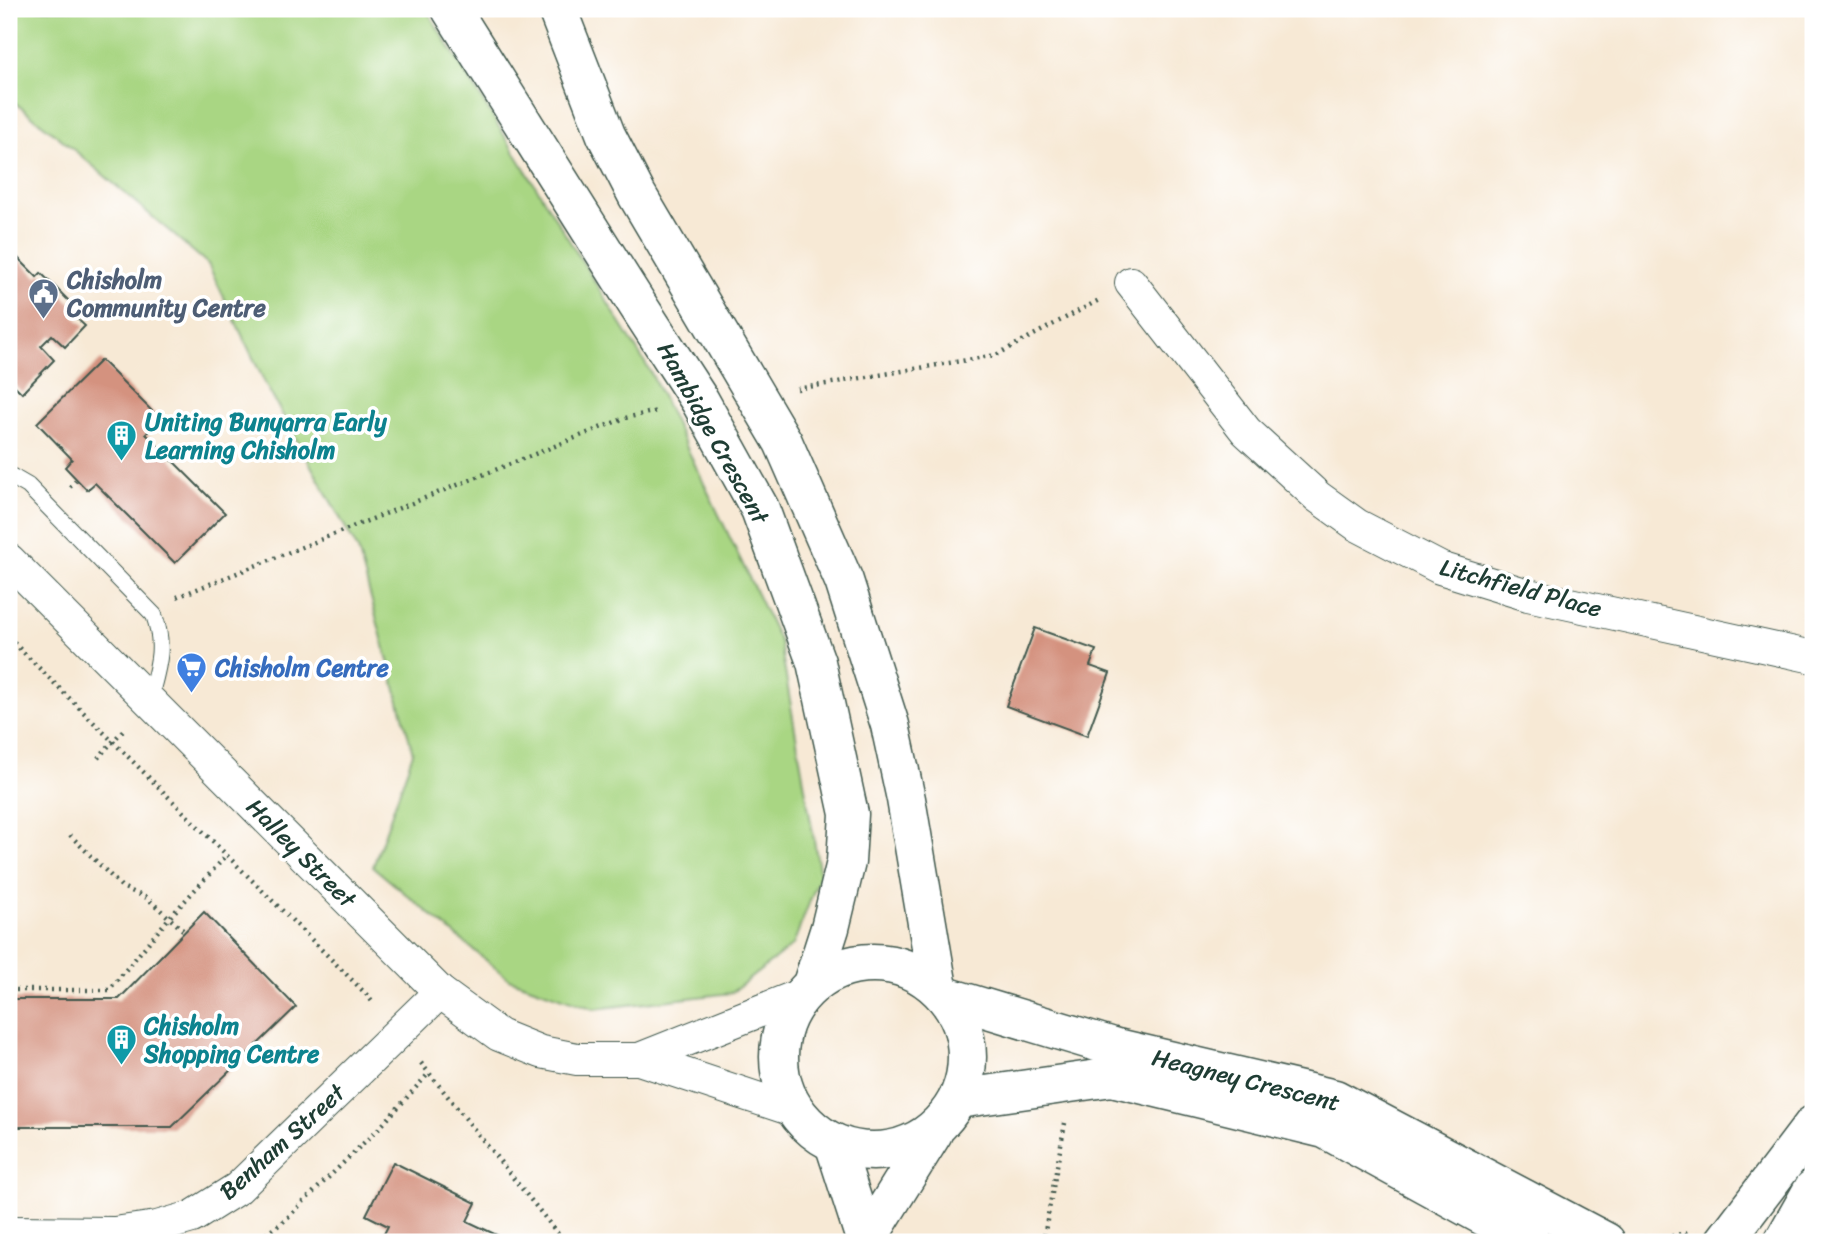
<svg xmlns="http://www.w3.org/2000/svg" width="1822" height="1251" font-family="Sriracha,sans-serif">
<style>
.green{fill:#a9d683;stroke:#648a5c;stroke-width:2}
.building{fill:#d4927f}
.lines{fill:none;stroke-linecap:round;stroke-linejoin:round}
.service-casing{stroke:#3f574c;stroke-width:18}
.minor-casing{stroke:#3f574c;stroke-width:34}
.tertiary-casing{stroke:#3f574c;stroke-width:41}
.path{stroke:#3f574c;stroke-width:4.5;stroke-dasharray:2 5;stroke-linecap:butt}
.service{stroke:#fff;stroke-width:16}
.minor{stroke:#fff;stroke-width:32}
.tertiary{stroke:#fff;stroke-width:38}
.labels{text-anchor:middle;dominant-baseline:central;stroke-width:7;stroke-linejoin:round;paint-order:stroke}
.service-label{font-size:24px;font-weight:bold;fill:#4e5e75;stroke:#fff;text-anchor:start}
.culture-label{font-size:24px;font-weight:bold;fill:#0d838f;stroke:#fff;text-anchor:start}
.street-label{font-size:24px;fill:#1f3d34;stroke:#fff}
.shop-label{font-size:24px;font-weight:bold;fill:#366cbe;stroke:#fff;text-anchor:start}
</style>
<rect width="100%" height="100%" fill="#fff"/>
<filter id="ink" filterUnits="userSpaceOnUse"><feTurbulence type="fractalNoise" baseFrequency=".0143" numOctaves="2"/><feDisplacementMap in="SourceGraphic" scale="14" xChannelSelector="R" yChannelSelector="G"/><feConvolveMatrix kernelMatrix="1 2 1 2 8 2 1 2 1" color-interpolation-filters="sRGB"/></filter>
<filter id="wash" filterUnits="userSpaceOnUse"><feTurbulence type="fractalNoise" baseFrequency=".00686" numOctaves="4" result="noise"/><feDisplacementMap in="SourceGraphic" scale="28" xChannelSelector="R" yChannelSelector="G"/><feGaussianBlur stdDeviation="1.57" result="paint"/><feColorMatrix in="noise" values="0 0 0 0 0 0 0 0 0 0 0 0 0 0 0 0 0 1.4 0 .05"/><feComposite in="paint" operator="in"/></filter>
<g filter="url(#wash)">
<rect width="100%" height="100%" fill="#f7e9d5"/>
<!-- green -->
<path class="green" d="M9 9H426L650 371 780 642 820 875 793 945 731 993 594 1009 509 979 373 867 413 753 358 550 267 387 208 264 65 142 9 98Z"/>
<g id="blocks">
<!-- building -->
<g class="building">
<path d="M9 249 37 277 41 273 78 310 73 315 85 326 65 347 52 335 41 346 54 360 22 393 9 380Z"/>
<path d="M101 360 160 419 146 434 225 513 175 563 95 483 87 490 65 467 72 459 37 423Z"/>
<path d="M1035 628 1096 650 1090 666 1110 673 1087 736 1006 706Z"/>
<path d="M204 912 296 1007 172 1127H9V999H119Z"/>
<path d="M393 1162 476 1203 467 1221 503 1238 501 1242H380L388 1226 366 1215Z"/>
</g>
</g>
</g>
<g filter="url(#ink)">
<use href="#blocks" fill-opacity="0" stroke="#3f574c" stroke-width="2"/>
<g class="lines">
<defs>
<path id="service" d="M9 475 28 486 154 615C166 648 157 669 149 701"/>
<g id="minor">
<path d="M1131 283 1246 431 1318 497 1357 525 1440 568 1528 595 1813 657"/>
<path d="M9 560 440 992 499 1035 541 1052 577 1059H639L793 1110"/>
<path d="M639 1059 800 995"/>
<path d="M9 1232 114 1233 157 1227 192 1217 238 1188 440 992"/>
</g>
<g id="tertiary">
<path d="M451 9 637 304 700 401 760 509 816 662 849 814 846 862 830 928 812 984"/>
<path d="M557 9 606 135 637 195 783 442 844 581 890 725 906 799 938 988"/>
<circle cx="873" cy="1057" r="94"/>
<path d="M945 996 1117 1048 1335 1099 1606 1242"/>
<path d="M958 1099 1112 1077 1325 1129 1531 1242"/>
<path d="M834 1143 866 1242"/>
<path d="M866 1241 933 1133"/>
<path d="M1724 1242 1813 1125"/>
<path d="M1783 1242 1813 1189"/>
</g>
</defs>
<!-- service casing -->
<use href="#service" class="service-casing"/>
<!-- minor casing -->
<use href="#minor" class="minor-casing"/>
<!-- tertiary casing -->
<use href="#tertiary" class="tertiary-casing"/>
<!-- path -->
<g class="path">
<path d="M797 389 996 355 1101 299"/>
<path d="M70 487 77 479"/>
<path d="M177 597 625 418 657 411"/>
<path d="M9 638 366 994 374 1004"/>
<path d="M98 758 125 728"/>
<path d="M70 835 122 887 147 898 184 931"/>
<path d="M9 990H109L169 918 227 855"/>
<path d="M421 1063 563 1240 582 1242"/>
<path d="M1644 1237 1659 1239 1685 1233 1687 1234"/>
<path d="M254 1242 282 1223 384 1123 429 1073"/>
<path d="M1043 1242 1065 1123"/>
</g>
<!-- service -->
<use href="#service" class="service"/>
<!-- minor -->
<use href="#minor" class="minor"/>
<!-- tertiary -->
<use href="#tertiary" class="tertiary"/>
</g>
</g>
<!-- icons -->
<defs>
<symbol id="civic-pin" viewBox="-11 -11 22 30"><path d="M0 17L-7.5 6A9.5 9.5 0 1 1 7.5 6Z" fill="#5c6f8a" stroke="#fff"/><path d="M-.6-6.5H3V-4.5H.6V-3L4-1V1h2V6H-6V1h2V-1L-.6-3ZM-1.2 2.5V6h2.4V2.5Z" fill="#fff"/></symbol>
<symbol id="building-pin" viewBox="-11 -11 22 30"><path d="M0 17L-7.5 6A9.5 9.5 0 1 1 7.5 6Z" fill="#0f9aa8" stroke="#fff"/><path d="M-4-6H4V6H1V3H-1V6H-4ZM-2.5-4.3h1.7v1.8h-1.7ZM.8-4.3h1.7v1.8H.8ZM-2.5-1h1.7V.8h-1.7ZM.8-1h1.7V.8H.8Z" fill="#fff"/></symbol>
<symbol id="supermarket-pin" viewBox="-11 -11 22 30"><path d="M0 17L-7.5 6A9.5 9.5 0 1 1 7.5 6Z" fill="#3f7fe0" stroke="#fff"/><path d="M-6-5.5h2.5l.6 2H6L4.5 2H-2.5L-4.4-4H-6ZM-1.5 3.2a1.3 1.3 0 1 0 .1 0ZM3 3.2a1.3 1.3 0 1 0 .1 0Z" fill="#fff"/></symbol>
</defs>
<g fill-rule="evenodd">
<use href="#civic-pin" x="26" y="276" width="35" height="47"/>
<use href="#building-pin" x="104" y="418" width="35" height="47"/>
<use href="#supermarket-pin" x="174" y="650" width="35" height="47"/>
<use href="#building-pin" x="104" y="1022" width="35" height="47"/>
</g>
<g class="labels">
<!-- service labels -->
<g class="service-label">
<text x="67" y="280">Chisholm<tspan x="67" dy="28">Community Centre</tspan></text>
</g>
<!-- culture labels -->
<g class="culture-label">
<text x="145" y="422">Uniting Bunyarra Early<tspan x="145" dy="28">Learning Chisholm</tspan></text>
<text x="144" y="1026">Chisholm<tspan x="144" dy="28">Shopping Centre</tspan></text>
</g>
<!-- street labels -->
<g class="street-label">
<text transform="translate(713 433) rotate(61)">Hambidge Crescent</text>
<text transform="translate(1521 588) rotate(15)">Litchfield Place</text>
<text transform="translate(301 853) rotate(45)">Halley Street</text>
<text transform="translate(1246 1080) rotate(14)">Heagney Crescent</text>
<text transform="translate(282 1142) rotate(-42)">Benham Street</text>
</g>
<!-- shop labels -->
<g class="shop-label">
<text x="215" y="668">Chisholm Centre</text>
</g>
</g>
<!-- margin -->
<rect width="1822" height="1251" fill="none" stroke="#fff" stroke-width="35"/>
</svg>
